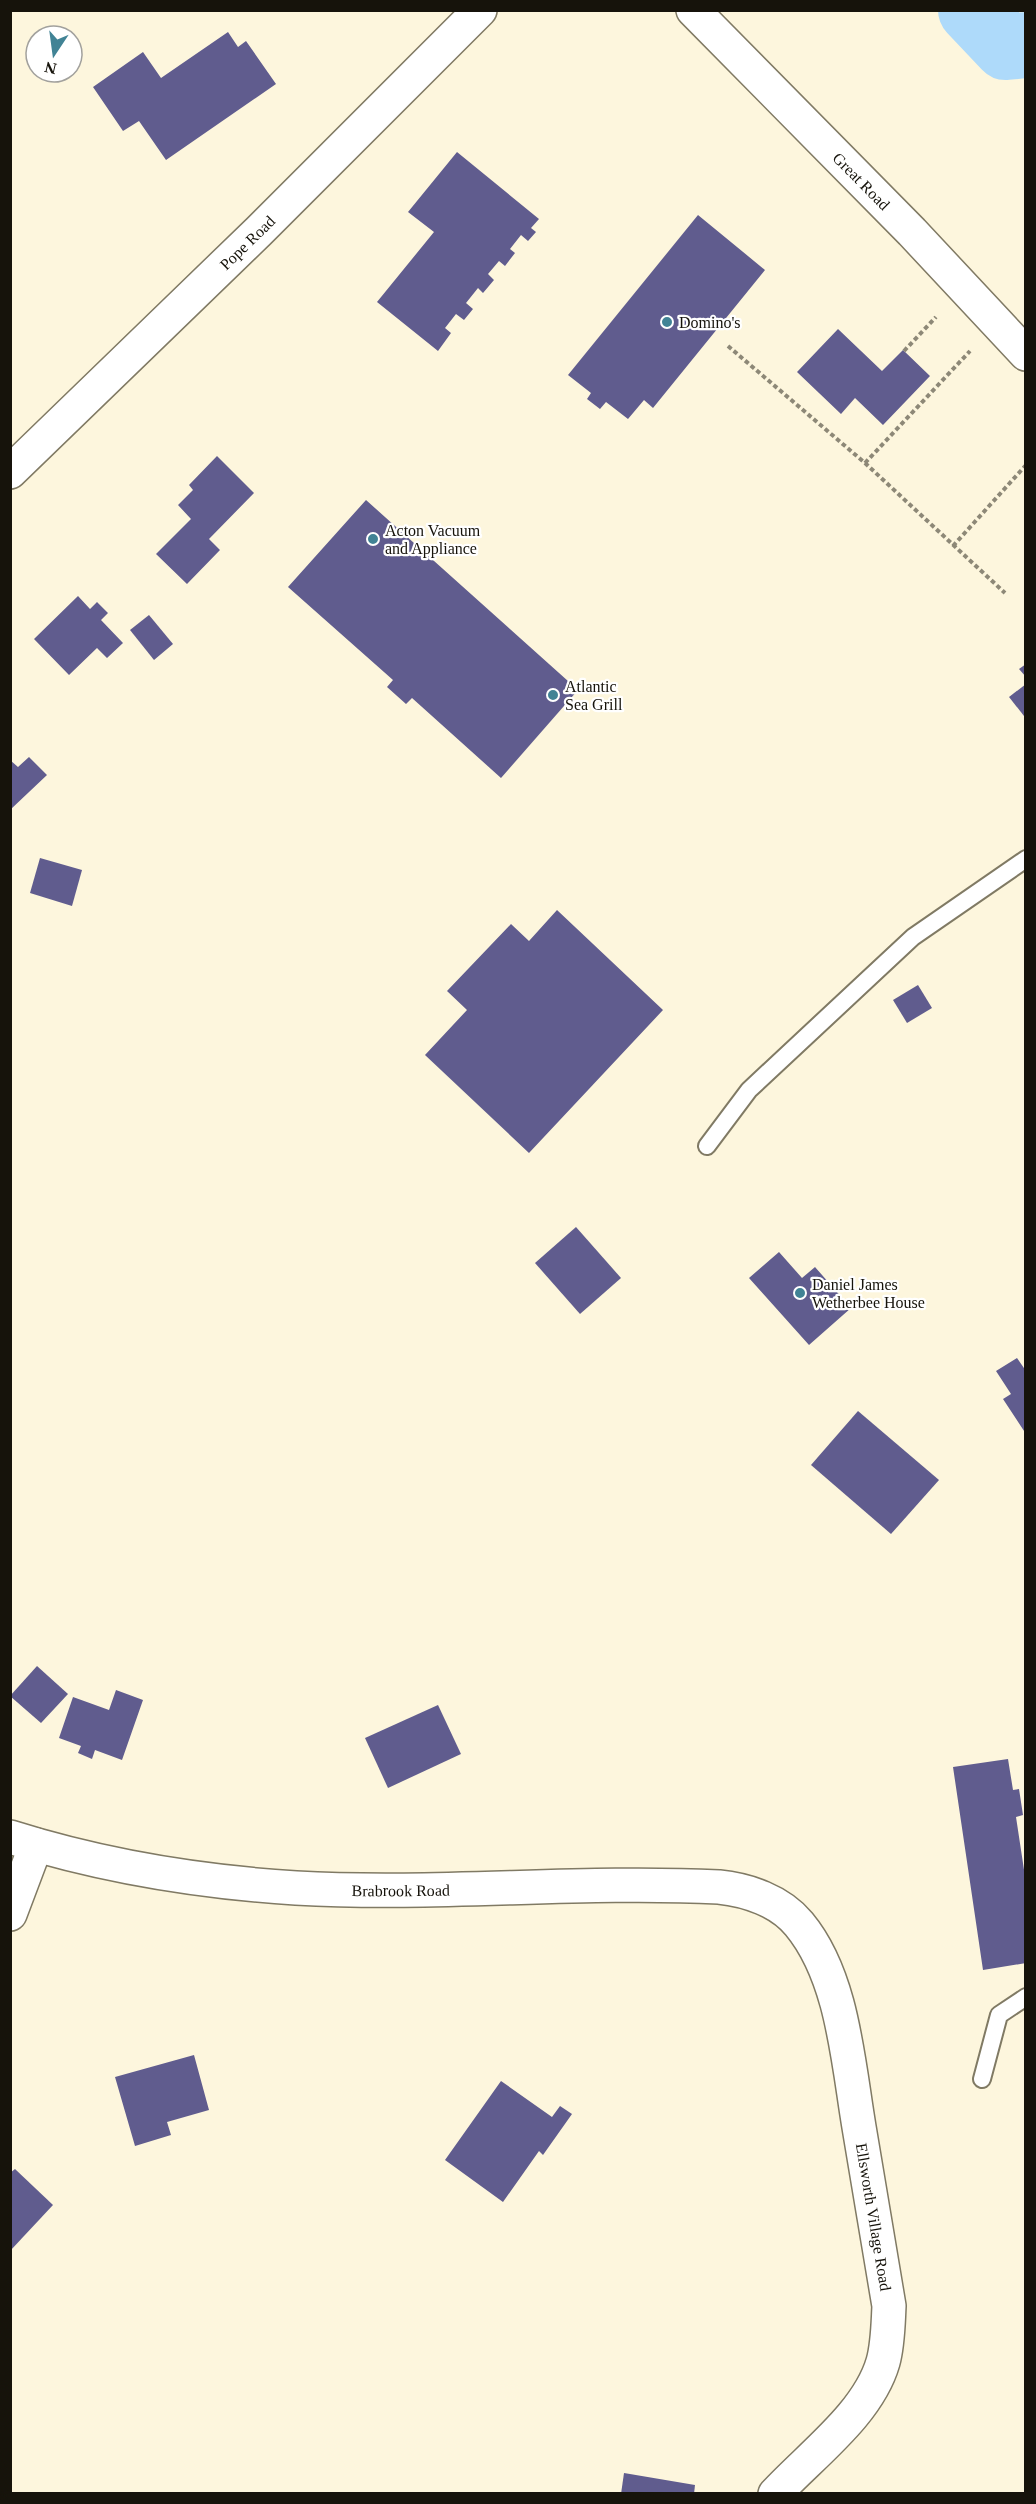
<svg xmlns="http://www.w3.org/2000/svg" width="1036" height="2504" font-family="Georgia,serif">
<style>
.lines{fill:none;stroke-linecap:round;stroke-linejoin:round}
.river{stroke:#aedafa;stroke-width:66}
.building{fill:#605c8e}
.service-casing{stroke:#807a64;stroke-width:20}
.minor-casing{stroke:#807a64;stroke-width:36}
.tertiary-casing{stroke:#807a64;stroke-width:36}
.secondary-casing{stroke:#807a64;stroke-width:36}
.path{stroke:#8d8877;stroke-width:4;stroke-dasharray:4.5 3;stroke-linecap:butt}
.service{stroke:#fff;stroke-width:16}
.minor{stroke:#fff;stroke-width:33}
.tertiary{stroke:#fff;stroke-width:33}
.secondary{stroke:#fff;stroke-width:33}
.poi-dot{fill:#418395;stroke:#fff;stroke-width:2}
.labels{text-anchor:middle;dominant-baseline:central;stroke-width:4.5;stroke-linejoin:round;paint-order:stroke}
.street-label{font-size:16px;fill:#16130b;stroke:#fff}
.poi-label{font-size:16px;fill:#16130b;stroke:#fff;text-anchor:start}
</style>
<rect width="100%" height="100%" fill="#fdf6dd"/>
<g class="lines">
<!-- river -->
<path class="river" d="M971 10 1006 47 1026 45"/>
</g>
<!-- building -->
<g class="building">
<path d="M228 32 238 47 246 41 276 84 166 160 139 121 123 131 93 87 143 52 161 78Z"/>
<path d="M457 152 539 219 531 228 536 232 528 241 521 235 510 249 515 253 505 266 499 261 488 274 494 280 483 293 478 288 466 303 473 309 464 320 456 314 445 328 451 333 438 351 377 302 434 232 408 212Z"/>
<path d="M698 215 765 270 653 408 644 400 628 419 606 402 600 409 587 399 591 393 568 375Z"/>
<path d="M838 329 882 371 903 350 930 376 883 425 855 398 841 414 797 372Z"/>
<path d="M217 456 254 493 209 539 220 550 187 584 156 554 191 519 178 505 193 490 189 485Z"/>
<path d="M366 500 578 690 501 778 412 698 406 704 387 687 393 680 288 587Z"/>
<path d="M78 596 90 609 97 602 108 613 101 620 123 643 107 658 97 648 69 675 34 639Z"/>
<path d="M149 615 173 644 154 660 130 630Z"/>
<path d="M1026 664V677L1019 669Z"/>
<path d="M1026 684V715L1024 716 1009 697Z"/>
<path d="M29 757 47 775 10 810V760L18 767Z"/>
<path d="M40 858 82 870 72 906 30 893Z"/>
<path d="M557 910 663 1010 529 1153 425 1055 467 1010 447 991 511 924 529 941Z"/>
<path d="M918 985 932 1008 907 1023 893 1000Z"/>
<path d="M576 1227 621 1278 580 1314 535 1263Z"/>
<path d="M779 1252 802 1278 815 1267 851 1308 809 1345 749 1278Z"/>
<path d="M1017 1358 1026 1371V1434L1003 1399 1011 1394 996 1371Z"/>
<path d="M858 1411 939 1480 891 1534 811 1465Z"/>
<path d="M37 1666 68 1694 41 1723 10 1696Z"/>
<path d="M116 1690 143 1700 122 1760 95 1750 92 1759 78 1753 81 1746 59 1738 73 1697 109 1710Z"/>
<path d="M438 1705 461 1754 388 1788 365 1738Z"/>
<path d="M1008 1759 1013 1790 1019 1789 1023 1815 1016 1817 1026 1883V1963L983 1970 953 1767Z"/>
<path d="M194 2055 209 2110 167 2122 171 2135 135 2146 115 2077Z"/>
<path d="M501 2081 552 2117 560 2106 572 2114 543 2155 539 2151 503 2202 445 2160Z"/>
<path d="M15 2169 53 2205 10 2251V2173Z"/>
<path d="M624 2473 695 2485 694 2494H621Z"/>
</g>
<g class="lines">
<defs>
<g id="service">
<path d="M707 1146 749 1090 913 937 1026 859"/>
<path d="M982 2079 999 2015 1026 1997"/>
</g>
<g id="minor">
<path id="s1" d="M10 1837C102 1866 201 1882 296 1888 437 1896 578 1880 719 1887 748 1890 780 1901 799 1924 843 1977 848 2062 859 2127 869 2187 879 2246 889 2306 888 2325 888 2344 883 2362 868 2414 811 2455 775 2494"/>
<path d="M10 1914 36 1845"/>
</g>
<g id="tertiary">
<path id="s2" d="M10 472 259 231 480 10"/>
</g>
<g id="secondary">
<path id="s3" d="M693 10 912 232 1026 354"/>
</g>
</defs>
<!-- service casing -->
<use href="#service" class="service-casing"/>
<!-- minor casing -->
<use href="#minor" class="minor-casing"/>
<!-- tertiary casing -->
<use href="#tertiary" class="tertiary-casing"/>
<!-- secondary casing -->
<use href="#secondary" class="secondary-casing"/>
<!-- path -->
<g class="path">
<path d="M728 346 865 463 1005 593"/>
<path d="M904 351 936 317"/>
<path d="M865 463 970 351"/>
<path d="M953 546 1026 465"/>
</g>
<!-- service -->
<use href="#service" class="service"/>
<!-- minor -->
<use href="#minor" class="minor"/>
<!-- tertiary -->
<use href="#tertiary" class="tertiary"/>
<!-- secondary -->
<use href="#secondary" class="secondary"/>
</g>
<!-- markers -->
<g class="poi-dot">
<circle cx="667" cy="322" r="6"/>
<circle cx="373" cy="539" r="6"/>
<circle cx="553" cy="695" r="6"/>
<circle cx="800" cy="1293" r="6"/>
</g>
<g class="labels">
<!-- street labels -->
<g class="street-label">
<text stroke="none"><textPath href="#s3" startOffset="240">Great Road</textPath></text>
<text stroke="none"><textPath href="#s2" startOffset="330">Pope Road</textPath></text>
<text stroke="none"><textPath href="#s1" startOffset="396">Brabrook Road</textPath></text>
<text stroke="none"><textPath href="#s1" startOffset="1110">Ellsworth Village Road</textPath></text>
</g>
<!-- poi labels -->
<g class="poi-label">
<text x="679" y="322">Domino's</text>
<text x="385" y="530">Acton Vacuum<tspan x="385" dy="18">and Appliance</tspan></text>
<text x="565" y="686">Atlantic<tspan x="565" dy="18">Sea Grill</tspan></text>
<text x="812" y="1284">Daniel James<tspan x="812" dy="18">Wetherbee House</tspan></text>
</g>
</g>
<!-- border -->
<rect width="1036" height="2504" fill="none" stroke="#16130b" stroke-width="24"/>
<!-- north arrow -->
<g transform="translate(54 54) rotate(193)"><circle r="28" fill="#ffffff" stroke="#a2a19d" stroke-width="1.5"/>
<path d="M0-4.5L10 22L0 15L-10 22Z" fill="#418395"/>
<text y="-9" font-size="16" font-weight="bold" text-anchor="middle" fill="#16130b">N</text>
</g>
</svg>
